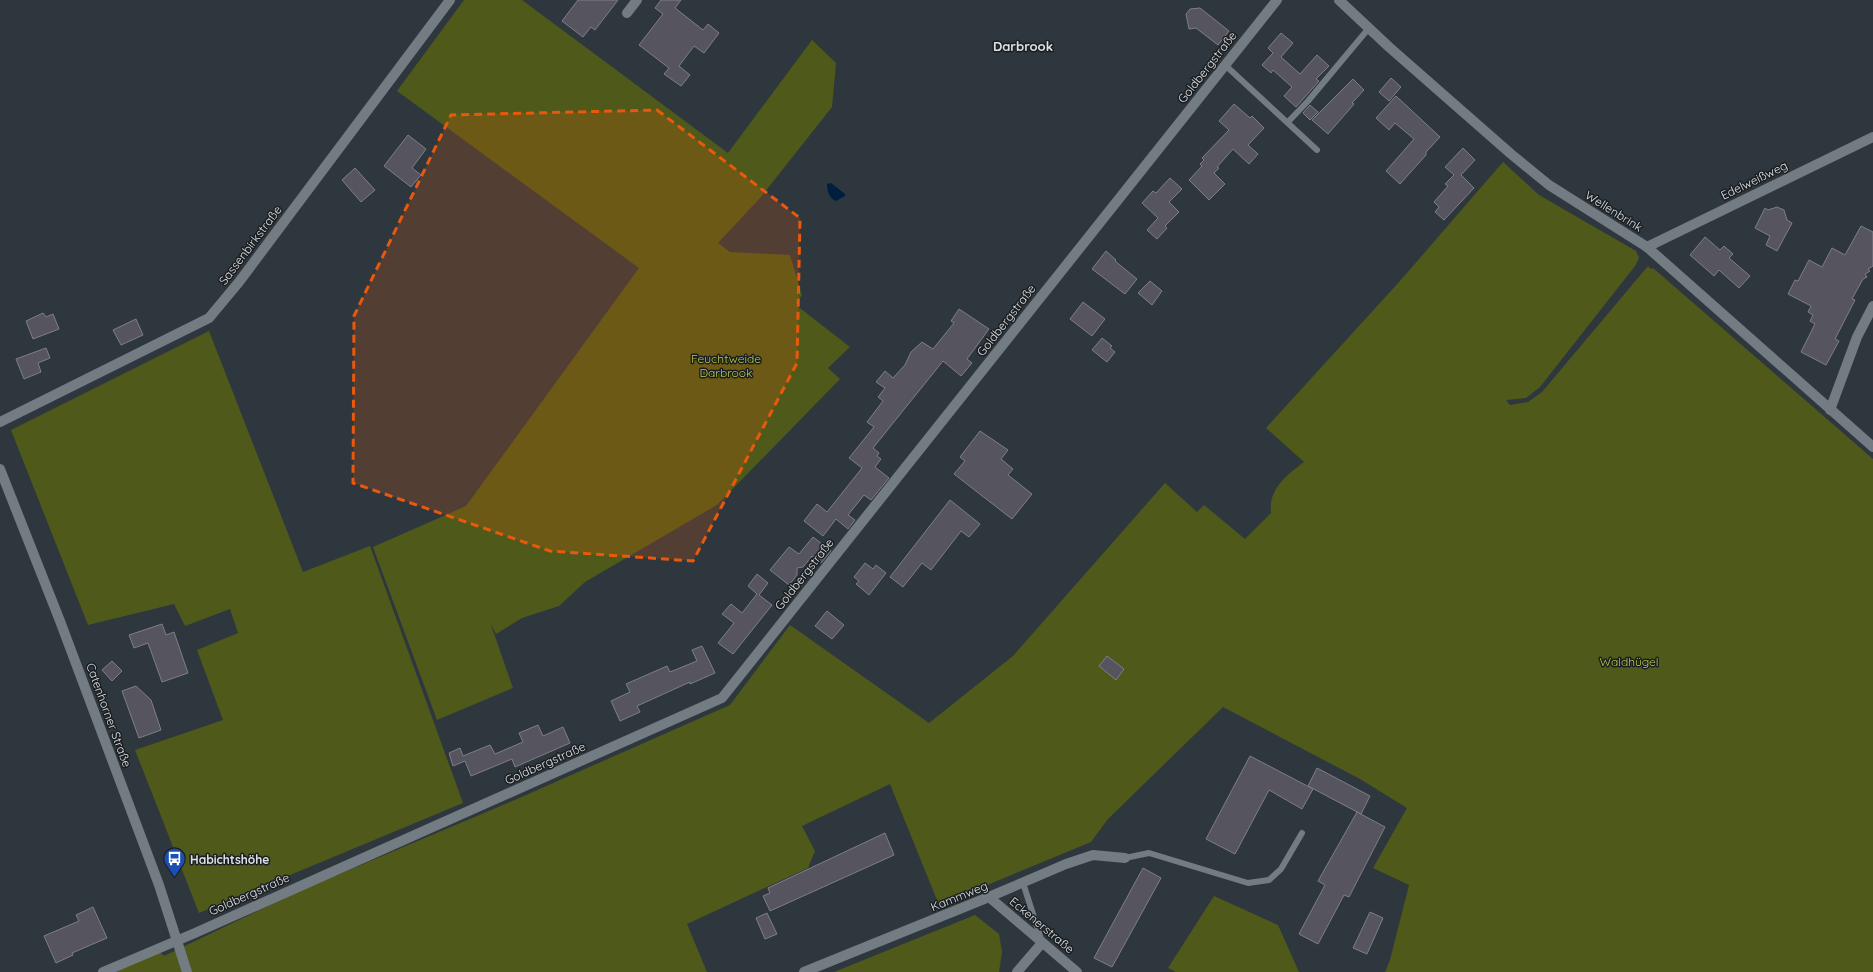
<svg xmlns="http://www.w3.org/2000/svg" width="1873" height="972" font-family="Quicksand,sans-serif">
<style>
.green{fill:#4f591a}
.water{fill:#001e40}
.building{fill:#56555f;stroke:#7e7e89}
.lines{fill:none;stroke-linecap:round;stroke-linejoin:round}
.lane{stroke:#737b83;stroke-width:6}
.street{stroke:#737b83;stroke-width:10}
.secondary{stroke:#737b83;stroke-width:10}
.marked{fill:#e8590c;fill-opacity:0.2;stroke:#e8590c;stroke-width:3;stroke-dasharray:8 5;stroke-linejoin:round}
.labels{text-anchor:middle;dominant-baseline:central;stroke-width:3;stroke-linejoin:round;paint-order:stroke}
.street-label{font-size:12px;fill:#dde2e7;stroke:#1a1e21}
.park-label{font-size:12px;fill:#b9cd4f;stroke:#1a1e21}
.poi-label{font-size:12px;font-weight:bold;fill:#dde2e7;stroke:#1a1e21;text-anchor:start}
.neighbourhood-label{font-size:13px;font-weight:bold;fill:#dde2e7;stroke:#1a1e21}
</style>
<rect width="100%" height="100%" fill="#2f373e"/>
<!-- green -->
<g class="green">
<path d="M464 0H522L728 153 812 40 836 63 832 107 760 198 718 243 730 252 790 255 802 295 796 305 850 347 828 368 840 379 717 505 585 582 559 606 522 618 496 634 490 622 513 688 437 720 373 547 466 506 639 268 397 91Z"/>
<path d="M1503 162 1539 195 1636 251 1639 258 1635 266 1540 387 1526 398 1506 400 1510 405 1528 402 1542 392 1648 266 1651 269 1653 268 1873 459V972H1385L1390 960 1409 885 1373 868 1407 808 1360 779 1223 707 1108 819 1091 842 939 905 890 784 802 826 815 851 808 868 687 924 707 972H111L160 952 164 956 297 892 517 799 730 705 790 625 929 723 1013 656 1165 483 1197 512 1204 505 1245 539 1271 513C1268 489 1287 475 1304 462L1266 428 1400 281Z"/>
<path d="M209 331 303 572 370 546 463 803 199 913 135 750 223 720 197 650 238 633 230 609 185 626 174 604 88 625 11 430Z"/>
<path d="M1214 896 1278 925 1299 972H1176L1168 968Z"/>
<path d="M975 915 999 934 1002 952 999 972H834Z"/>
</g>
<!-- water -->
<path class="water" d="M831 183 845 194V196L836 201C829 198 827 191 827 184Z"/>
<!-- building -->
<g class="building">
<path d="M578 0H618L595 30 591 27 583 37 562 21Z"/>
<path d="M661 0H681L675 8 703 30 708 24 719 33 704 53 694 46 679 66 690 75 681 86 664 74 669 68 639 45 663 14 655 8Z"/>
<path d="M1200 8 1229 31 1218 45 1196 28 1189 29 1186 14 1190 9Z"/>
<path d="M1281 33 1293 43 1281 57 1300 74 1317 55 1329 66 1316 79 1319 81 1296 107 1284 96 1292 87 1273 70 1271 73 1262 65 1273 53 1268 48Z"/>
<path d="M1391 78 1401 87 1389 101 1379 92Z"/>
<path d="M1353 79 1364 90 1352 103 1354 104 1328 134 1312 120Z"/>
<path d="M1396 96 1440 137 1426 152V155L1400 184 1386 171 1414 139 1395 123 1389 130 1376 118Z"/>
<path d="M1234 104 1250 118 1252 116 1264 128 1248 145 1258 154 1249 164 1233 149 1217 167 1219 168 1214 173 1225 184 1209 200 1189 180 1202 166 1200 164 1204 160 1202 158 1229 130 1219 121Z"/>
<path d="M1310 105 1318 112 1310 120 1303 113Z"/>
<path d="M408 135 426 149 412 168 421 175 411 187 384 166Z"/>
<path d="M1463 148 1475 160 1461 175 1474 188 1444 220 1435 212 1439 207 1434 202 1448 186 1445 184 1454 175 1445 167Z"/>
<path d="M355 168 375 190 361 202 342 180Z"/>
<path d="M1170 178 1182 189 1169 202 1179 212 1165 226 1167 228 1157 239 1147 230 1158 218 1142 203 1153 191 1156 193Z"/>
<path d="M1777 207 1784 210 1787 220 1792 223 1777 251 1766 245 1770 236 1755 228 1765 208 1768 210Z"/>
<path d="M1861 226 1873 232V266L1868 269 1870 271 1865 274 1867 277 1863 279 1852 299 1855 300 1835 339 1839 341 1826 365 1801 352 1815 324 1810 321 1813 315 1808 312 1811 306 1788 294 1795 280 1798 281 1809 260 1822 267 1832 248 1845 255Z"/>
<path d="M1705 237 1720 250 1724 246 1733 254 1729 258 1750 276 1739 288 1719 270 1714 276 1690 255Z"/>
<path d="M1106 251 1116 260 1115 261 1137 279 1125 294 1092 269Z"/>
<path d="M1150 281 1162 291 1152 305 1138 293Z"/>
<path d="M1083 302 1105 319 1092 336 1070 319Z"/>
<path d="M959 309 989 329 967 359 972 363 961 376 943 361 873 448 879 453 877 456 881 459 875 467 889 478 871 500 864 495 848 515 855 520 848 529 836 519 823 536 804 521 817 504 827 512 862 468 849 458 874 427 867 422 883 401 878 397 885 388 876 382 885 371 893 378 905 365 911 352 922 342 933 349 954 323 951 321Z"/>
<path d="M43 313 46 317 53 314 59 329 33 339 26 321Z"/>
<path d="M136 319 143 335 121 345 113 330Z"/>
<path d="M1102 338 1112 346 1110 348 1115 352 1107 362 1092 350Z"/>
<path d="M46 348 50 358 38 363 41 372 24 379 16 359Z"/>
<path d="M980 431 1008 450 1001 459 1013 469 1008 475 1032 494 1012 519 954 474 965 461 960 457Z"/>
<path d="M950 500 980 524 969 537 961 531 931 570 922 563 903 587 890 577Z"/>
<path d="M813 537 831 551 821 563 812 556 803 567 797 568V575L789 585 770 570 789 547 799 554Z"/>
<path d="M865 563 873 569 876 565 886 573 869 595 856 584 859 581 854 577Z"/>
<path d="M757 574 768 583 759 595 772 605 733 654 718 643 734 623 722 614 731 604 742 613 757 594 748 586Z"/>
<path d="M827 611 844 625 832 639 815 626Z"/>
<path d="M162 624 166 635 174 632 188 673 162 682 148 643 134 648 129 635Z"/>
<path d="M702 646 715 673 690 684V682L637 706 640 712 620 721 611 701 630 692 626 684 667 666 670 672 697 661 692 650Z"/>
<path d="M1107 656 1124 669 1116 680 1099 666Z"/>
<path d="M112 661 122 671 112 681 102 670Z"/>
<path d="M136 686 151 700 161 730 139 738 122 691Z"/>
<path d="M538 725 543 736 563 727 570 743 515 767 512 759 471 776 465 761 453 766 449 753 460 748 463 756 490 745 495 754 523 742 519 733Z"/>
<path d="M1250 756 1313 789 1302 809 1269 790 1235 854 1206 839Z"/>
<path d="M1317 768 1370 796 1361 814 1308 786Z"/>
<path d="M1357 812 1385 827 1349 897 1344 895 1318 944 1299 934 1325 885 1318 881Z"/>
<path d="M885 833 894 855 770 911 763 896 770 893 768 888Z"/>
<path d="M1143 868 1161 878 1112 967 1094 958Z"/>
<path d="M93 907 107 938 72 953 73 955 56 963 44 936 79 921 76 915Z"/>
<path d="M1370 912 1383 918 1367 954 1353 948Z"/>
<path d="M767 913 777 934 765 939 756 918Z"/>
</g>
<g class="lines">
<!-- lane -->
<g class="lane">
<path d="M1225 65 1317 150"/>
<path d="M1288 122 1308 101 1369 28"/>
<path d="M1125 858 1149 853 1248 883 1269 880 1281 869 1302 833"/>
<path d="M1023 883 1041 939"/>
</g>
<!-- street -->
<g class="street">
<path d="M1339 0 1389 47 1511 154 1549 185 1647 247 1873 447"/>
<path d="M627 13 637 0"/>
<path d="M1647 247 1873 137"/>
<path d="M1830 410 1857 337 1873 306"/>
<path d="M0 422 209 318 239 282 450 0"/>
<path d="M989 897 1077 972"/>
<path d="M103 972 195 933 722 698 1277 0"/>
<path d="M804 972 989 897 1066 864 1093 855 1125 858"/>
<path d="M1017 972 1042 943"/>
</g>
<!-- secondary -->
<path class="secondary" d="M0 469 60 621 159 885 187 972"/>
</g>
<!-- marked area -->
<path class="marked" d="M657 110 800 218 797 363 693 561 550 551 353 483 354 316 451 115Z"/>
<!-- icons -->
<defs>
<symbol id="bus-pin" viewBox="-11 -11 22 30"><path d="M0 17L-7.5 6A9.5 9.5 0 1 1 7.5 6Z" fill="#1a4fb4" stroke="#1a1e21"/><path d="M-5-6H5V4H4V6H2V4H-2V6H-4V4H-5ZM-3.5-4V0h7V-4ZM-3.5 1.2v1.5H-2V1.2ZM2 1.2v1.5H3.5V1.2Z" fill="#fff"/></symbol>
</defs>
<g fill-rule="evenodd">
<use href="#bus-pin" x="162" y="846" width="25" height="34"/>
</g>
<g class="labels">
<!-- street labels -->
<g class="street-label">
<text transform="translate(1207 67) rotate(-52)">Goldbergstraße</text>
<text transform="translate(1754 180) rotate(-26)">Edelweißweg</text>
<text transform="translate(1614 211) rotate(32)">Wellenbrink</text>
<text transform="translate(250 245) rotate(-53)">Sassenbirkstraße</text>
<text transform="translate(1006 320) rotate(-52)">Goldbergstraße</text>
<text transform="translate(804 574) rotate(-52)">Goldbergstraße</text>
<text transform="translate(109 715) rotate(70)">Catenhorner Straße</text>
<text transform="translate(545 763) rotate(-24)">Goldbergstraße</text>
<text transform="translate(249 894) rotate(-24)">Goldbergstraße</text>
<text transform="translate(959 896) rotate(-22)">Kammweg</text>
<text transform="translate(1042 925) rotate(40)">Eckenerstraße</text>
</g>
<!-- park labels -->
<g class="park-label">
<text x="726" y="358">Feuchtweide<tspan x="726" dy="14">Darbrook</tspan></text>
<text x="1629" y="661">Waldhügel</text>
</g>
<!-- poi labels -->
<g class="poi-label">
<text x="190" y="859">Habichtshöhe</text>
</g>
<!-- neighbourhood labels -->
<g class="neighbourhood-label">
<text x="1023" y="46">Darbrook</text>
</g>
</g>
</svg>
